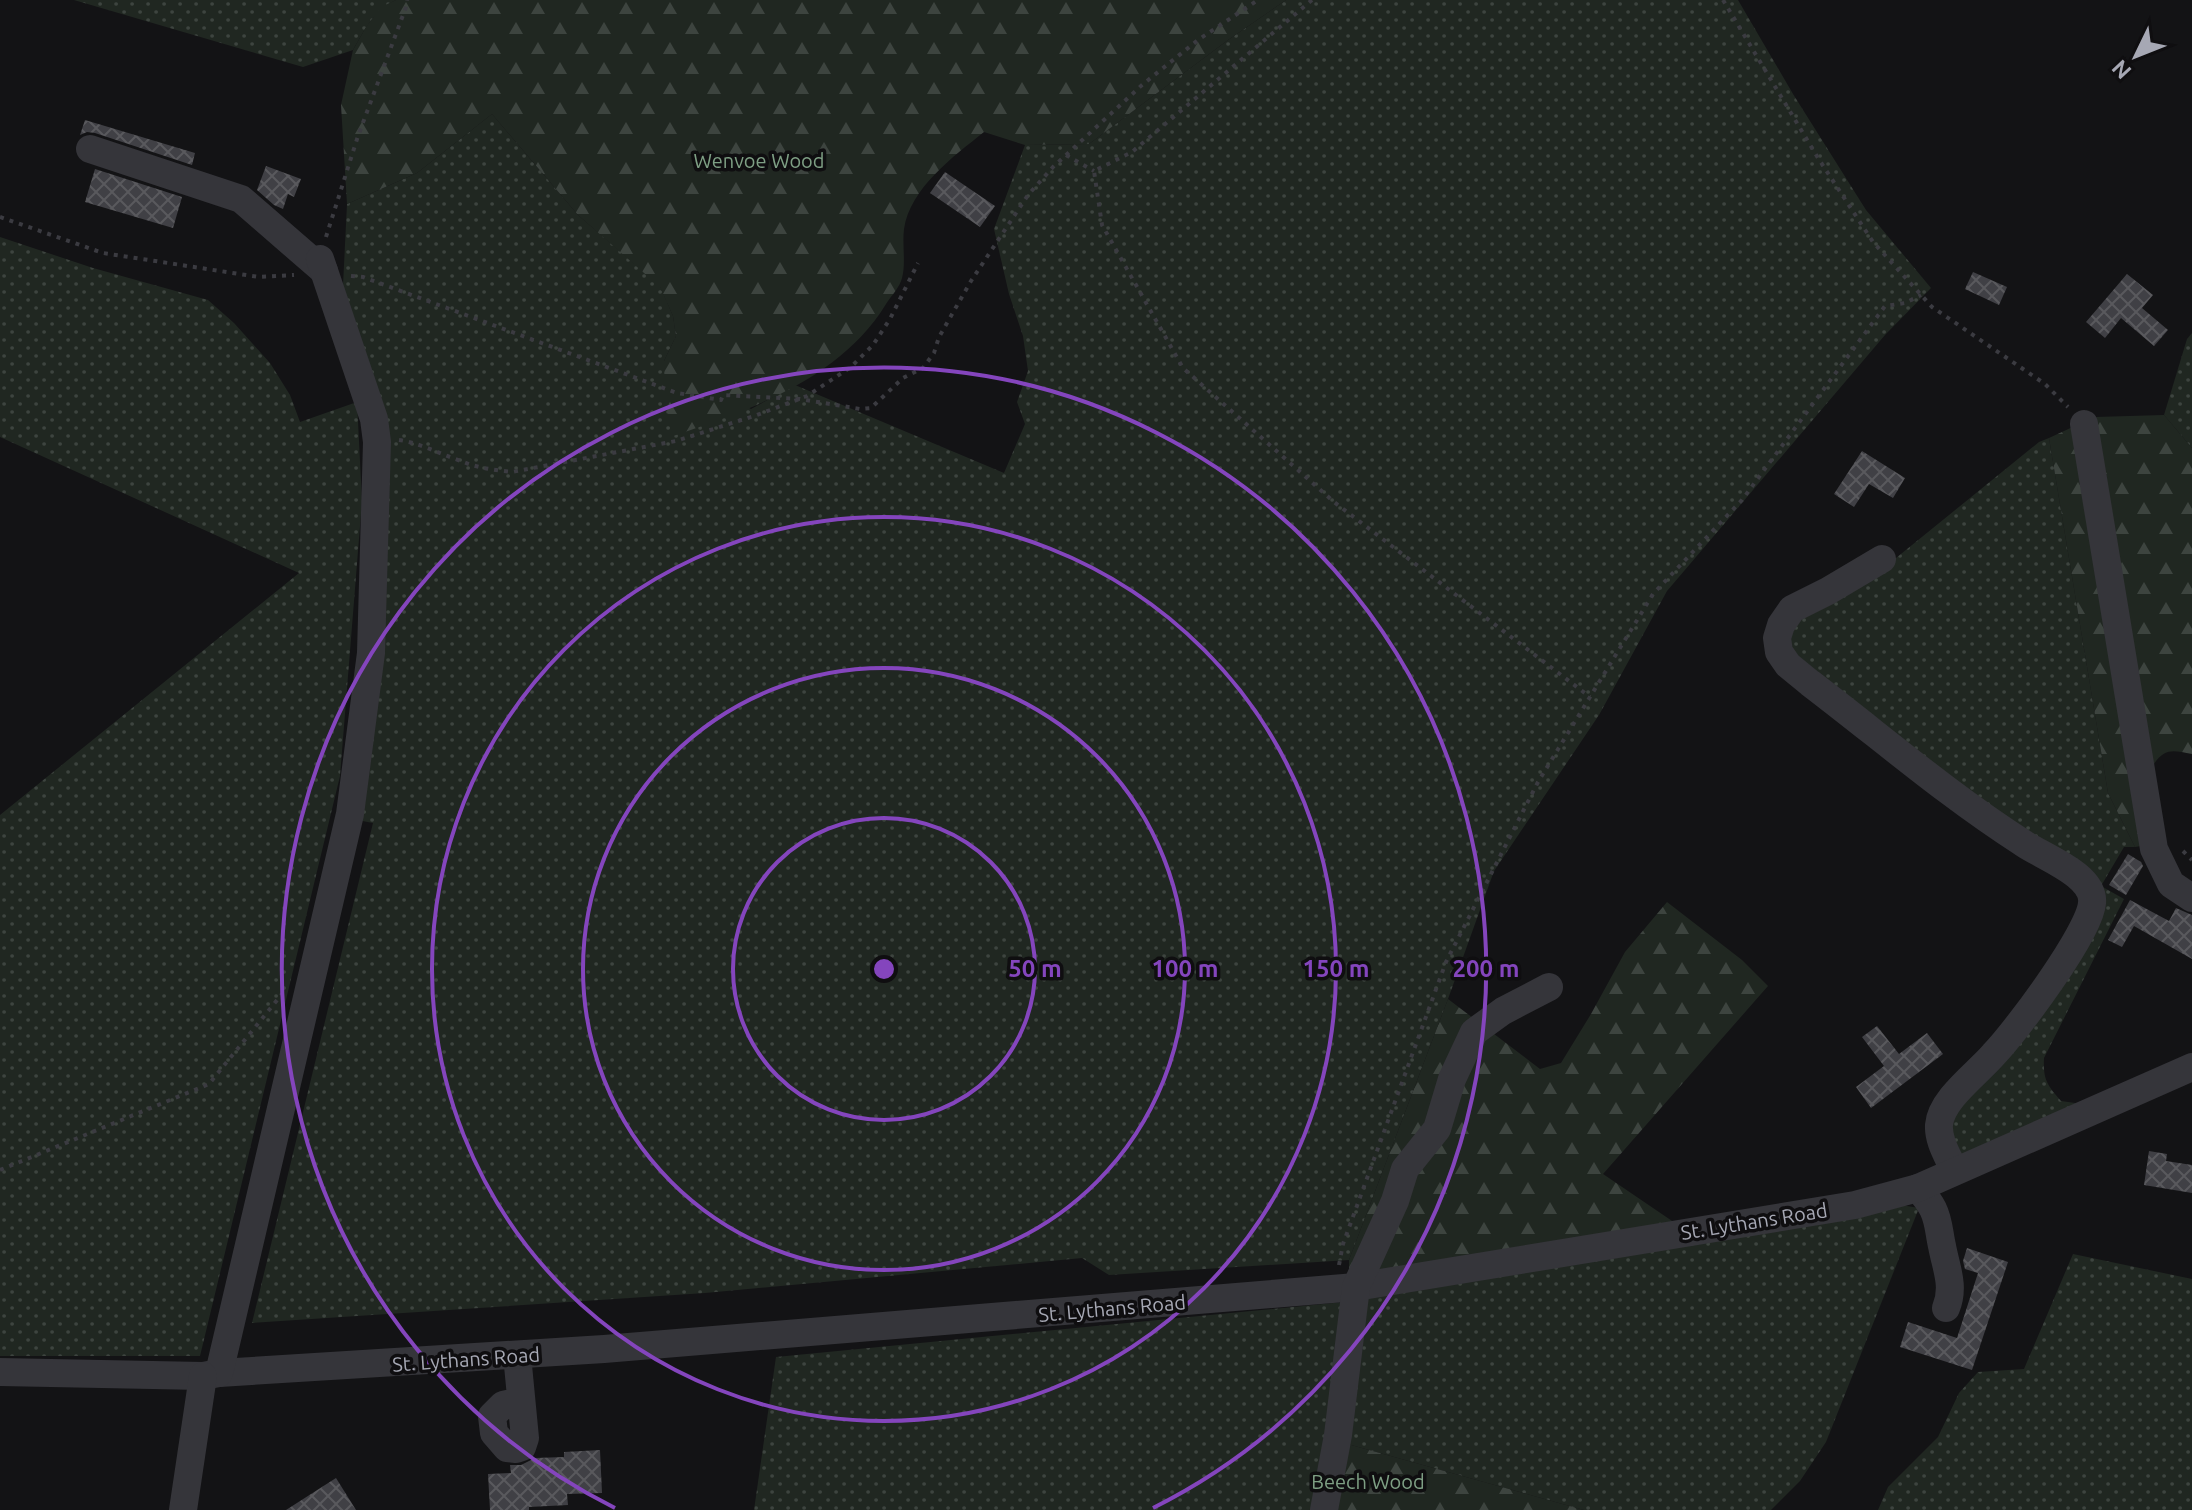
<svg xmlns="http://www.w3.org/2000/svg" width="2192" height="1510" font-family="Ubuntu,sans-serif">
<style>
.grass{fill:url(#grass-dots)}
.forest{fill:url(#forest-firs)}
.building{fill:url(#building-cross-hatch)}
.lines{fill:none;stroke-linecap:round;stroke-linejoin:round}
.path{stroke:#3b3b41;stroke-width:4;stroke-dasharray:4 6;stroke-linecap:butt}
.minor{stroke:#35353a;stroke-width:28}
.ring{fill:none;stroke:#8445bd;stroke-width:4}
.labels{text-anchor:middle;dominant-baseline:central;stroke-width:7;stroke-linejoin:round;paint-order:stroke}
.park-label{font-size:20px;fill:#7e9f84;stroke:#0f0e10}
.street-label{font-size:20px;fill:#a6a8b4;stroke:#0f0e10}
.centre{fill:#8445bd;stroke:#0f0e10;stroke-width:4}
.ring-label{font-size:24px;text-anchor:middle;font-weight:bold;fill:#8445bd;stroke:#0f0e10;stroke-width:7;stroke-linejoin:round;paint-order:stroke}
</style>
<defs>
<pattern id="grass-dots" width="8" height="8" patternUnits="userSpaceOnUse" patternTransform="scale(2)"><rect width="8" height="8" fill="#202721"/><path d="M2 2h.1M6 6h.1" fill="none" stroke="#3d443f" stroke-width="1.8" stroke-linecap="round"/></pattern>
<pattern id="forest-firs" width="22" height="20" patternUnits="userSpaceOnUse" patternTransform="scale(2)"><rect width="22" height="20" fill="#202721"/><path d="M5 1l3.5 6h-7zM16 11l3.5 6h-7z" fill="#3d443f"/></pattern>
<pattern id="building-cross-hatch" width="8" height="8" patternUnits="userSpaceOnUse" patternTransform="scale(2)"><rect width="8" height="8" fill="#404045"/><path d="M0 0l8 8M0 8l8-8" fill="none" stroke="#59595d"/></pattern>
</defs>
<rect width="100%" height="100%" fill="#131315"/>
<!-- grass -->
<g class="grass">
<path d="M74 0H396C374 10 365 29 353 50L303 67Z"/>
<path d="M1286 0H1738L1793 94 1866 210 1931 288 1885 335 1667 591 1599 715 1494 871 1448 999 1349 1260 1109 1275 1082 1258 705 1293 252 1323 373 823 347 818 382 489 343 286 347 204 417 173 492 114 578 215 660 286 673 316 676 336 664 361 751 409 795 385 1004 473 1025 424 1017 402 1028 371 1023 336 1009 294 994 229 1025 145 1089 144 1228 40Z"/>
<path d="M0 237 93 268 208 300 234 323 270 363 290 395 300 422 357 402 362 501 340 776 200 1356H0V815L299 573 0 437Z"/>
<path d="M2192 333V448L2164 415 2187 339Z"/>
<path d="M2049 438 2108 793 2135 847H2124L2101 886 2124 899 2044 1058C2043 1080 2047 1085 2061 1101L2089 1105 1964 1156 1959 1153 1945 1126 2098 906 1790 662 1785 628 1854 581 1896 558 2039 442Z"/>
<path d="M1901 1205 1919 1208 1826 1442 1800 1481 1771 1510H1584L1344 1443 1366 1296Z"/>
<path d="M2073 1254 2192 1279V1510H1878L1888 1487 1938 1437 1959 1393 1978 1372 2024 1369Z"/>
<path d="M1344 1302 1317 1510H754L776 1357Z"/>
</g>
<!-- forest -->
<g class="forest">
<path d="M396 0H1286L1228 40 1089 144 1025 145 984 132C954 156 910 188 904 229 902 245 906 263 902 278 900 287 891 296 886 304 840 379 752 409 673 436L665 399 664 361 676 336 673 316 660 287 578 215 492 114 417 173 347 204 341 105 353 50 366 27 381 7Z"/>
<path d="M2086 410 2096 417 2164 415 2192 448V754C2171 750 2164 748 2152 767Z"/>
<path d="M2077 425 2141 846 2135 847 2108 793 2049 438Z"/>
<path d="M1667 902 1742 960 1768 986 1603 1174 1678 1225 1349 1281V1260L1448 999 1540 1069 1561 1063 1591 1014 1625 952Z"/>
<path d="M1344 1443 1584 1510H1333Z"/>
</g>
<!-- building -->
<g class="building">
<path d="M85 120 195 153 192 165 95 133 87 132 80 135Z"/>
<path d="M266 166 301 179 294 197 288 194 283 209 274 205 257 190Z"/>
<path d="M95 169 182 197 173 228 85 202Z"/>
<path d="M945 172 995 206 980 227 930 193Z"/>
<path d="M1973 272 2007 287 1999 305 1965 289Z"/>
<path d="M2127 274 2153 295 2142 308 2168 330 2154 346 2121 318 2105 338 2086 322Z"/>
<path d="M1862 451 1905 478 1893 498 1869 484 1854 507 1834 494Z"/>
<path d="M2128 854 2141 862 2143 866 2126 895 2109 885Z"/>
<path d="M2130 900 2169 921 2176 908 2192 915V959L2134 926 2122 947 2108 940Z"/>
<path d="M1877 1026 1899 1054 1927 1033 1943 1054 1871 1108 1856 1087 1884 1066 1862 1037Z"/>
<path d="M2149 1151 2167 1154 2166 1161 2192 1165V1193L2144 1185Z"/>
<path d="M1967 1248 2008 1262 1972 1370 1900 1347 1908 1322 1957 1338 1978 1273 1965 1269 1963 1261Z"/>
<path d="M600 1450 602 1493 567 1494 568 1505 529 1507V1510H490L488 1474 511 1473 510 1465H521L535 1458 564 1457V1452Z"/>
<path d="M336 1478 356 1510H286Z"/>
</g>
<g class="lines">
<!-- path -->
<g class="path">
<path d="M1312 0 1132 152 1094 171 1102 225 1183 368 1334 502 1590 697"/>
<path d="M1723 0 1818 158 1873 242 1932 307 2045 384 2068 407"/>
<path d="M1066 155 1094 171"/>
<path d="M0 217 103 253 259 277 294 275"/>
<path d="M326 237 358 136 406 7 407 0"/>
<path d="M351 276 363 277 677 393 721 400 723 395 800 399 860 409 871 408 903 378 923 368 934 353 939 337 971 281 1028 195 1053 167 1142 85 1198 40 1258 0"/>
<path d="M399 440C420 443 440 454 461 461 477 468 494 470 512 472L676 441 757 415 807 396 851 367 873 345 890 319 918 263"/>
<path d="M2183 851 2192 860"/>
<path d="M0 1170 209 1084 282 994"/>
<path d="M1339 1265 1343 1244 1446 962 1538 782 1653 594 1742 500 1885 306 1905 303 1921 295"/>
</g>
<!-- minor -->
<g class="minor">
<path d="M90 149 241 199 324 271"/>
<path d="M2084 424 2154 849 2171 884 2192 898"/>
<path d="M1882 559 1828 591 1792 609 1781 625 1777 638 1779 652 1788 665 1810 683C1881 737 1948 795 2023 843 2043 857 2095 875 2092 903 2090 932 2017 1030 1994 1054 1978 1073 1941 1099 1939 1125 1938 1141 1948 1156 1954 1170"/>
<path d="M1918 1188C1923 1194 1929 1201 1933 1209 1939 1221 1939 1233 1942 1246 1946 1268 1955 1286 1946 1308"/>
<path d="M517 1355 525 1438 522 1447 516 1449 507 1448 494 1433 492 1416 503 1405 521 1401"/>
<path d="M0 1372 203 1376 219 1373 604 1349 1356 1287 1855 1205 1918 1188 2192 1067"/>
<path d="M219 1373 350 814 371 653 377 442 374 419 320 259"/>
<path d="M183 1510 203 1376"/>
<path d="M1324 1510 1338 1435 1356 1287 1395 1201 1405 1169 1437 1129 1452 1079 1474 1032 1503 1011 1549 987"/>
</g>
</g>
<!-- distance rings -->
<g class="ring">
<circle cx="884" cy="969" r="151"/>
<circle cx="884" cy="969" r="301"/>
<circle cx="884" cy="969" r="452"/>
<path d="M615 1508A602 602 0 1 1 1153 1508"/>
</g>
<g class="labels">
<!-- park labels -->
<g class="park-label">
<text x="759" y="160">Wenvoe Wood</text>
<text x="1368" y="1481">Beech Wood</text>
</g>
<!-- street labels -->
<g class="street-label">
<text transform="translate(1754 1221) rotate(-9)">St. Lythans Road</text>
<text transform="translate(1112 1308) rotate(-5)">St. Lythans Road</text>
<text transform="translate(466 1359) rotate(-4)">St. Lythans Road</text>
</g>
</g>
<circle cx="884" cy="969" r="12" class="centre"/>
<g class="ring-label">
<text x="1035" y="977">50 m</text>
<text x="1185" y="977">100 m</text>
<text x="1336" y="977">150 m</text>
<text x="1486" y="977">200 m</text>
</g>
<!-- north arrow -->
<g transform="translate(2136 56) rotate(227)" stroke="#0f0e10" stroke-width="6" paint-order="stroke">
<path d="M0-6L14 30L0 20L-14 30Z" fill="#a6a8b4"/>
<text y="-12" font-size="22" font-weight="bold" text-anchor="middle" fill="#a6a8b4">N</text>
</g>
</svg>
